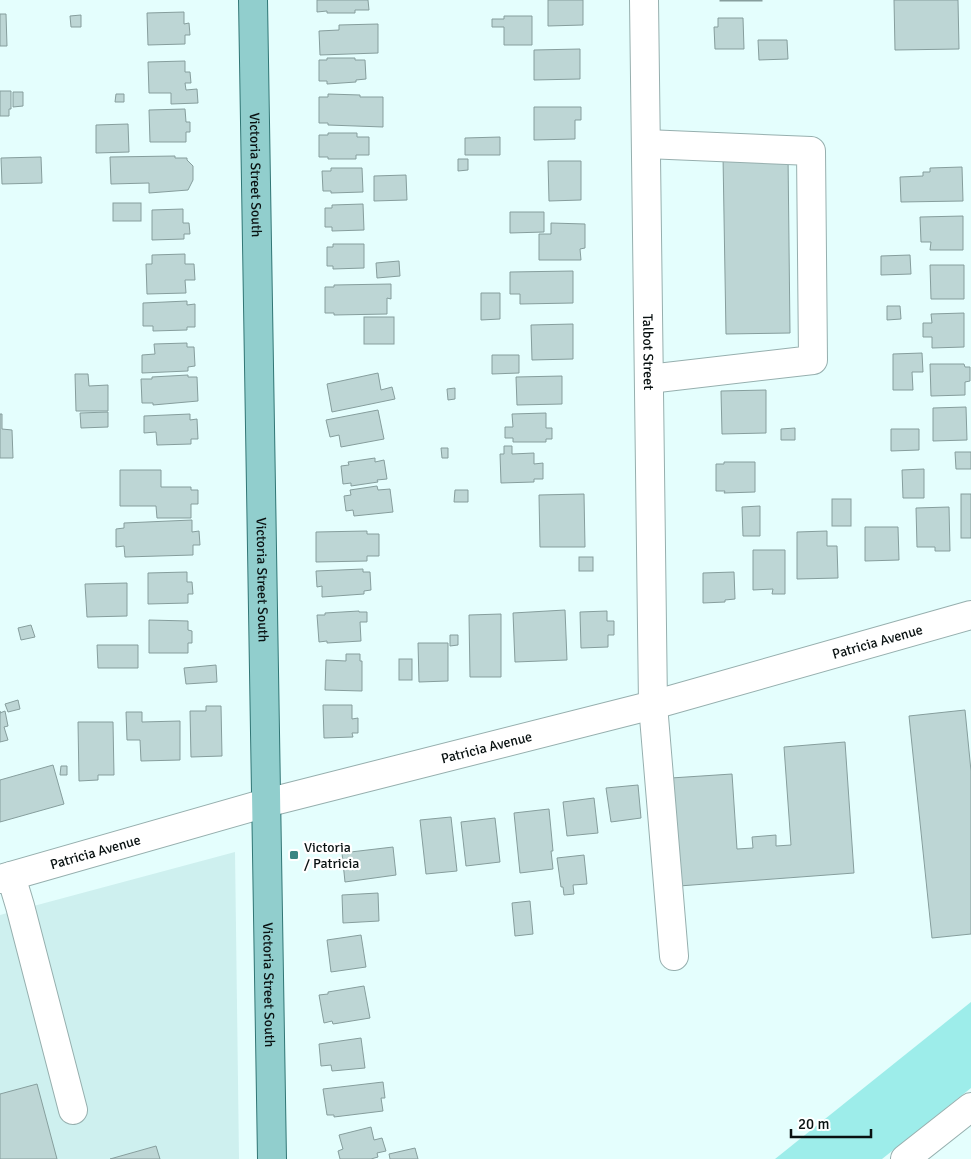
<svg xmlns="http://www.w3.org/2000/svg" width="971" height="1159" font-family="Signika,sans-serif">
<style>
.built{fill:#cef0ef}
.green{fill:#9dedea}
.building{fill:#bdd6d5;stroke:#869e9d}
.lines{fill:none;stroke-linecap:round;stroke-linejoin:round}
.minor-casing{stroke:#96afae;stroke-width:30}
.major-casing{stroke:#317675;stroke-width:30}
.minor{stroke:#fff;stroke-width:28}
.major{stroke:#91cecd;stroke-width:28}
.poi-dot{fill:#3c8583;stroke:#fff;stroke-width:2}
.labels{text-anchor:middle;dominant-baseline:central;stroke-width:4.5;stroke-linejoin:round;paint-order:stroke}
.street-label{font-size:14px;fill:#091111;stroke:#fff}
.poi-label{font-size:14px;fill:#091111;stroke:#fff;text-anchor:start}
</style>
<rect width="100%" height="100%" fill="#e4fefd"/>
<!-- built -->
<path class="built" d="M235 852 239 1159H0V915Z"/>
<!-- green -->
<path class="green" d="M971 1002V1088L882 1159H775Z"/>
<!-- building -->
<g class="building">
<path d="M317 0H368L369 10H355V13H327V11L317 12Z"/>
<path d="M548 0H583V25L548 26Z"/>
<rect x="720" y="0" width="42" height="1"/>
<path d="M894 0H958L959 49 895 50Z"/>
<path d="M184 12V24L189 23 190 35H185V44L148 45 147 13Z"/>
<path d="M0 14H6L7 46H0Z"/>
<path d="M81 15V27H71L70 16Z"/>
<path d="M504 16H532V45H504V27H492V19H504Z"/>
<path d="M718 18H743L744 49H715L714 27H718Z"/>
<path d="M378 24V53L320 55 319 31 339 30V25Z"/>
<path d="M758 40H787L788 59 759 60Z"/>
<path d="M580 49V79L534 80V50Z"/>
<path d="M327 58H355V60H365L366 79 356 80V82L327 84V81H319V60H327Z"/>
<path d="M185 61V72H190L191 83H185L186 90 197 89 198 103 171 104V93H149L148 62Z"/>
<path d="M0 91H11V109H9V116H0Z"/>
<path d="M13 92H23V106L13 107Z"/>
<path d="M116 94H124V102H115Z"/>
<path d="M328 94 360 95V97H383V127L328 125V123H319V97H328Z"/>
<path d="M534 107H581V120H575V139L534 140Z"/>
<path d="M185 109 186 122H190V132H186V142H150L149 110Z"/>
<path d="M128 124 129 152 96 153V125Z"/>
<path d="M328 133H357V137H369V155H356V159H328V157H319V135H328Z"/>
<path d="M500 137V155H465V138Z"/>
<path d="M788 155 790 333 726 334 723 156Z"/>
<path d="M175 156V158H187V160L193 166V180L188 190 149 193V183L111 184 110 157Z"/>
<path d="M41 157 42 183 2 184 1 158Z"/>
<path d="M458 159H468V170L458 171Z"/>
<path d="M548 161H581V200L549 201Z"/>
<path d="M962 167 963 201 901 202 900 177 923 176V172H930V168Z"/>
<path d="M331 168H362L363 192 331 193V191H323L322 171H331Z"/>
<path d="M406 175 407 200 374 201V176Z"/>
<rect x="113" y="203" width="28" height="18"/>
<path d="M363 204 364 230 332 231V227H325V208H332V205Z"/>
<path d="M183 209V223H189L190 234H184V239L152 240V210Z"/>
<path d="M510 212H544V232L510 233Z"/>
<path d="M963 216V250H930L931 242H921L920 217Z"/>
<path d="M551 223 585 224V248L580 249 581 260H539V234H551Z"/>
<path d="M333 244H364V268L333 269V266H327V247H333Z"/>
<path d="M185 254V264H194L195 280H185L186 293 147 294 146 264H152V255Z"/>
<path d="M910 255 911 274 881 275V256Z"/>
<path d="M399 261 400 276 377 278 376 263Z"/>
<path d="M930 265H964V299H931Z"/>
<path d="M573 271V303L520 304V294H510V272Z"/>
<path d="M391 284V299L387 298V314L334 315V313H325V287H334V285Z"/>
<path d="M481 293H500V319L481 320Z"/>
<path d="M187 301V305L195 304V327H187V330L153 331V326H143V303Z"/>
<path d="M887 306H900L901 319 887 320Z"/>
<path d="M964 313V347L932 348V337H923V323H932L931 314Z"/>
<rect x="364" y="317" width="30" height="27"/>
<path d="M573 324V359L532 360 531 325Z"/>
<path d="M187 343V347H194L195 366 188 367V371L142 373V355L155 354 154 344Z"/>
<path d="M922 353 923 372H912L913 390H893V354Z"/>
<path d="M492 355H519V373L492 374Z"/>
<path d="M930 364H964L965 367H970V381L965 382V395L931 396Z"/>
<path d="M378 373 381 390 392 387 395 399 332 412 327 384Z"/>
<path d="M75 374H88L89 386 108 385V411H76Z"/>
<path d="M188 375V377H197L198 401 153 405V403H142L141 379H152V377Z"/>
<path d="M562 376V404L517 405 516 377Z"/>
<path d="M455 388V399L448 400 447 389Z"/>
<path d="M766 390V433L722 434 721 391Z"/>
<path d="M966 407 967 440 933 441V408Z"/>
<path d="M378 410 384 439 341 447 339 435 330 437 326 420Z"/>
<path d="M108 412V427L81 428 80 413Z"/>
<path d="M546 413V428H552V439H546V442H513V438H505V427H513L512 414Z"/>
<path d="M0 414H2V429L12 430 13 458H0Z"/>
<path d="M190 414V420L197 419 198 439H191V444L157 445 156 432 144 433V416Z"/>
<path d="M795 428V440H781V429Z"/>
<path d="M891 429H919V450L891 451Z"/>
<path d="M504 446H512V454L534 453V464L543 463V479H534V482L501 483 500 454H504Z"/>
<path d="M441 448H448V458H442Z"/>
<path d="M955 452H971V469H956Z"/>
<path d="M375 458V462L384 460 387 479 377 480 378 482 351 486V483L343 484 341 466 349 465 348 462Z"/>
<path d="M724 462H755V492L724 493 725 491H716V464H724Z"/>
<path d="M924 469V498H903L902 470Z"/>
<path d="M120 470H161V487H191V490H198V504H191V518H157L156 506H120Z"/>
<path d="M377 486 378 490 390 489 393 512 354 516 353 510 346 511 344 496 351 495 350 490Z"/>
<path d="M455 490H468V502H454Z"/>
<path d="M584 494 585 547H540L539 495Z"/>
<rect x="961" y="494" width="10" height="44"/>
<rect x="832" y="499" width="19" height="27"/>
<path d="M760 506V536H743L742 507Z"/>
<path d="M949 507 950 551H935V547H917L916 508Z"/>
<path d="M192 520V532L199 531 200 545H193V555L125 557 124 546 116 547V529L124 528V523Z"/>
<path d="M865 527H898L899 560 865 561Z"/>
<path d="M367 531V534H379V556H367V561L316 562V532Z"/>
<path d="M827 531V546H837L838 578 797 579V532Z"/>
<path d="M753 550H785V594H772L773 589 753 590Z"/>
<rect x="579" y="557" width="14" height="14"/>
<path d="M363 569V572H370L371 590 364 591V594L322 597V586L317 587 316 571Z"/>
<path d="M187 572V582H192L193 594H188V603L148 604V573Z"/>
<path d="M734 572 735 599 725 600V602L703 603V573Z"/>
<path d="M127 583V616L87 617 85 584Z"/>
<path d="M565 610 567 660 515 662 513 613Z"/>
<path d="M359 611V612H367V622H360L361 641 327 643V641L319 642 317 615H325V613Z"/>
<path d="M607 611V621H614V635H608V647L581 648 580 612Z"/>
<path d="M501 614V677H470L469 615Z"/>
<path d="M149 620 188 621V630L192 631V643H188V653H149Z"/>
<path d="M31 625 35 637 21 640 18 628Z"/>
<path d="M450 635H458V645L450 646Z"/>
<path d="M418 643H448V681L419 682Z"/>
<path d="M97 645H138V668H98Z"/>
<path d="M346 654H360V661H362V691L325 690 326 660 346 661Z"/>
<rect x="399" y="659" width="13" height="21"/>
<path d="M216 665 217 682 186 684 184 668Z"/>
<path d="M18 700 20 709 8 712 5 704Z"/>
<path d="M323 705H352V719L358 718V733H352L353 737 324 738Z"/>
<path d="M206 706H221L222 756 191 757 190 711H206Z"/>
<path d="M965 710 971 771V934L932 938 909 716Z"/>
<path d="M0 711V713L5 711 8 726 4 727 8 740 0 742Z"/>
<path d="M126 712H142V722L180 721V760L141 761 140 740H127Z"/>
<path d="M78 722H113L114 775H98V780L79 781Z"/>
<path d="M845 742 854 873 679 886 671 778 732 774 737 849 753 848 752 837 776 835V846L791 845 784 747Z"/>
<path d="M53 765 64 804 0 822V780Z"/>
<path d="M61 766H67V775H60Z"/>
<path d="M638 785 641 818 611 822 606 788Z"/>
<path d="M594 798 598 833 567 836 563 802Z"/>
<path d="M549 809 553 851H551L553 869 520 873 514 813Z"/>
<path d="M451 817 457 871 426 874 420 820Z"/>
<path d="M495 818 500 862 466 866 461 822Z"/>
<path d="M393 847 396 875 345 882 342 853Z"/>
<path d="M584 855 587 884 573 885 574 894 564 895 563 887H561L557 858Z"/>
<path d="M378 893 379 921 343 923 342 895Z"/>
<path d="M530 901 533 934 515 936 512 903Z"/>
<path d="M361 935 366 967 331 972 327 940Z"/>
<path d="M364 986 370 1018 333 1024 332 1021 324 1023 319 995 328 994V992Z"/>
<path d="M361 1038 365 1068 332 1071 331 1065 321 1066 319 1044Z"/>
<path d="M383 1082 385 1098H381L383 1111 334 1117V1115H327L323 1089Z"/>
<path d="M37 1084 57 1159H0V1094Z"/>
<path d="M371 1127 374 1140 382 1138 386 1151 377 1153 378 1157 371 1159H340L338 1151 343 1149 339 1135Z"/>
<path d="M156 1146 160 1159H110Z"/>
<path d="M415 1148 418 1159H390L389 1154Z"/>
</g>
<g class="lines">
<defs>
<g id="minor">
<path id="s1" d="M644 0 653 705 674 956"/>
<path d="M646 144 811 151 813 360 649 379"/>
<path d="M11 876 20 906 73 1110"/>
<path id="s2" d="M0 879 266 803 653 705 971 615"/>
<path d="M905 1159 971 1107"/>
</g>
<g id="major">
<path id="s3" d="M253 0 272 1159"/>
</g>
</defs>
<!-- minor casing -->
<use href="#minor" class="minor-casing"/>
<!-- major casing -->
<use href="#major" class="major-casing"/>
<!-- minor -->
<use href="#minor" class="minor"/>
<!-- major -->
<use href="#major" class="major"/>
</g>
<!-- markers -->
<rect class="poi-dot" x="289" y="850" width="10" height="10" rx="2.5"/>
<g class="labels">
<!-- street labels -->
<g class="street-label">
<text stroke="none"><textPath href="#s3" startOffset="175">Victoria Street South</textPath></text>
<text stroke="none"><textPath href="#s1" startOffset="352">Talbot Street</textPath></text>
<text stroke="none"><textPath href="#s3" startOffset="580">Victoria Street South</textPath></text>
<text stroke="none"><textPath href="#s2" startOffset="909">Patricia Avenue</textPath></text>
<text stroke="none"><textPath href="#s2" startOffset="504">Patricia Avenue</textPath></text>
<text stroke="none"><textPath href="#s2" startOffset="99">Patricia Avenue</textPath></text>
<text stroke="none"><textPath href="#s3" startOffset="985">Victoria Street South</textPath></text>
</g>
<!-- poi labels -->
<g class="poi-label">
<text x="304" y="847">Victoria<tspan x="304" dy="16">/ Patricia</tspan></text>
</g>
</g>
<!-- scale -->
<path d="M791 1129v8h80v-8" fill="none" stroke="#091111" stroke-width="2.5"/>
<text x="798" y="1129" font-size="15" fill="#091111" stroke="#ffffff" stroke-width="4" paint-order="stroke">20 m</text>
</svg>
